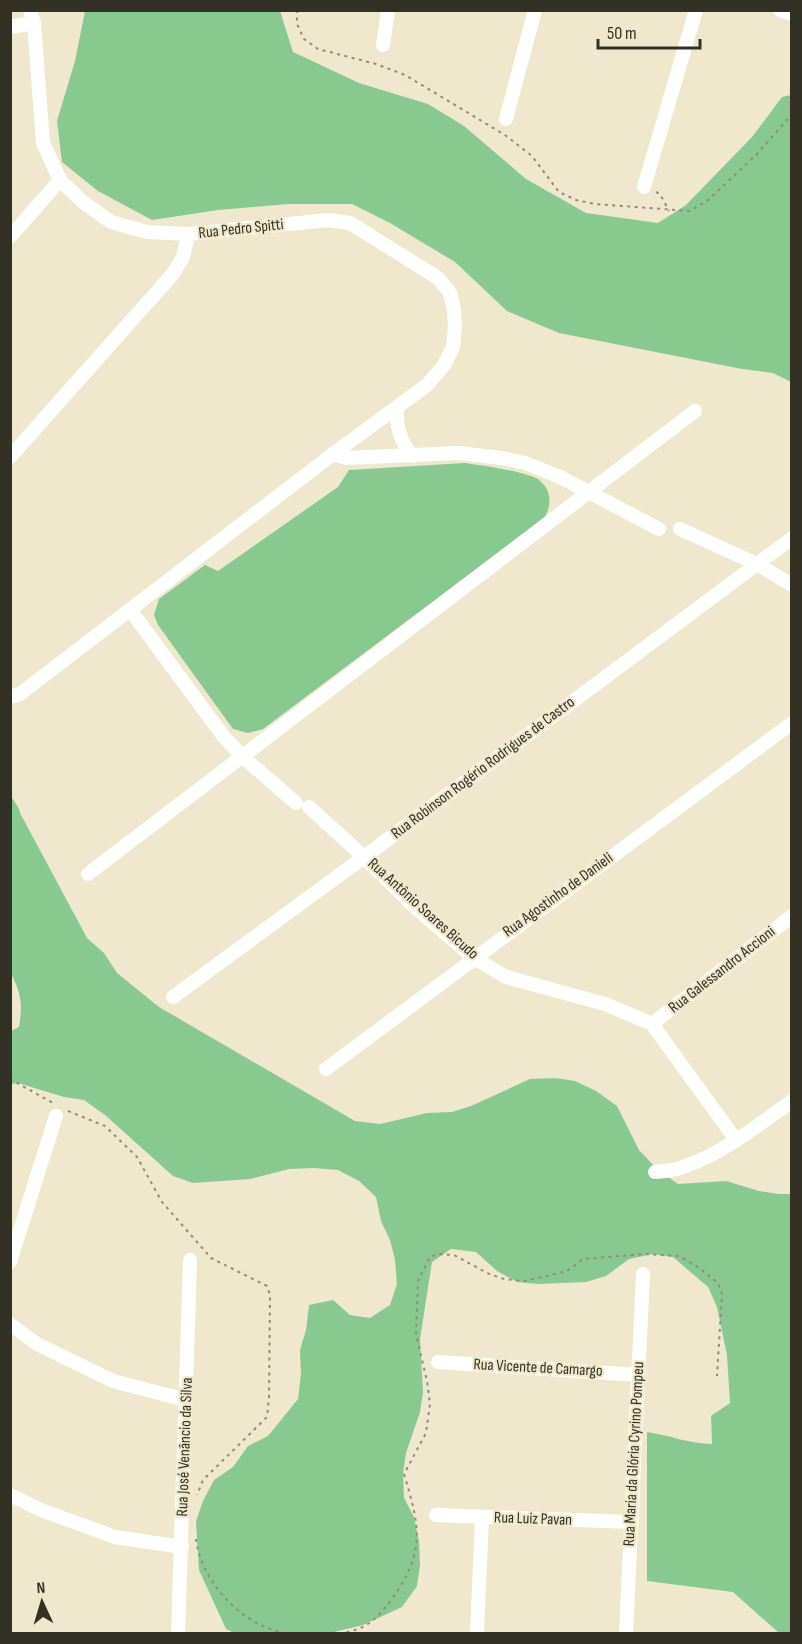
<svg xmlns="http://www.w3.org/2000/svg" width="802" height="1644" font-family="'Sofia Sans Condensed',sans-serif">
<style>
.green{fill:#88c990}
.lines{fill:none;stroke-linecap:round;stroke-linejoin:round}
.path{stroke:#918c78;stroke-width:2;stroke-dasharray:3 4.5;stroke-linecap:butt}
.minor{stroke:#fff;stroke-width:14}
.labels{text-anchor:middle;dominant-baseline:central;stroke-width:4.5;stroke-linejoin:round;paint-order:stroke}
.street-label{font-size:16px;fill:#333025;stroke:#efe8cc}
</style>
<rect width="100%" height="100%" fill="#efe8cc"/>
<!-- green -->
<g class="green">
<path d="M85 11H280L293 52 359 83 428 104 464 126 526 179 586 213 658 223 686 205 752 137 782 97 791 95V382L773 373 742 369 559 333 507 311 455 262 390 223 352 204H288L218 210 152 220 98 191 62 162 57 121 75 61Z"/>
<path d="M465 463C480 465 529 472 539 480 552 490 552 506 544 518L263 729 248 733 233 729 158 625 154 615 159 599 205 565 218 571 338 487 349 470Z"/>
<path d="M11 796 19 809 20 813 87 938 104 953 117 973 159 1007 355 1121 380 1124 427 1113 452 1112 471 1106 530 1079 555 1078 575 1081 596 1091 617 1106 639 1150 657 1169 678 1184 726 1181 759 1191 779 1194H791V1633H779L733 1592 647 1581V1432C669 1435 690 1444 712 1444L711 1416 730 1403 727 1355 717 1307 708 1287 673 1257 653 1254 629 1259 606 1276 586 1282 538 1284 517 1282 497 1271 476 1252 451 1249 432 1262 420 1339 423 1392 420 1412 406 1453 403 1473 404 1498 414 1517 419 1541 420 1565 417 1586 402 1607 363 1625 330 1633 236 1634 226 1629 199 1570 196 1521 203 1501 214 1480 233 1467 248 1446 268 1436 298 1399 301 1374 300 1350 306 1330 309 1305 333 1300 350 1315 370 1318 390 1305 397 1284 395 1260 390 1240 381 1221 376 1197 359 1181 338 1170 314 1168 289 1169 250 1179 193 1183 173 1176 105 1115 84 1100 64 1097 18 1083 11 1084V1031L19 1027C23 1003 21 994 11 973Z"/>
</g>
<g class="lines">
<!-- path -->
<g class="path">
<path d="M297 10V24L304 39 318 49 376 64 405 75 505 135 532 156 559 192 576 200 595 204 690 211 707 201 757 154 792 114"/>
<path d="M656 192 660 194 669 211"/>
<path d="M10 1079 53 1103"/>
<path d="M68 1111 105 1126 137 1157 162 1202 211 1258 267 1286 270 1295 269 1397 267 1417 203 1480 197 1495"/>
<path d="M196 1539C202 1585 245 1628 290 1634"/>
<path d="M339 1634C365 1629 375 1622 391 1600 426 1553 420 1527 404 1474L426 1433 430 1404 427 1381 416 1334 418 1281 430 1257 438 1254 454 1255 487 1273 504 1279 525 1281 567 1271 583 1259 644 1254 679 1256 698 1267 718 1283 722 1294 717 1376"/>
</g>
<!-- minor -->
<g class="minor">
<path d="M780 10 792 14"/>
<path d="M10 27 34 23"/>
<path d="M383 45 388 10"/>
<path d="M506 119 535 10"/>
<path d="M644 187 696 10"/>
<path d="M10 237 60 180"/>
<path d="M397 408C396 427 400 442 413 456"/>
<path d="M333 454 346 458 458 453 502 458 525 463 558 476 659 529"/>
<path d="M10 457 172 275 183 257 188 234"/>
<path d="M680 529 757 564 792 585"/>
<path d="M131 611 224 737 242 756 296 803"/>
<path d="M10 697 20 694 333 454 427 385 444 365 453 347 455 327 454 309 450 293 438 278 350 223 329 220 188 234 147 232 111 222 83 202 60 180 43 143 34 23 30 10"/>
<path d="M309 807 364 857 416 908 474 958 506 977 605 1004 652 1024 736 1140"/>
<path d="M88 874 695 411"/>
<path d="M173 997 364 857 792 538"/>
<path d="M652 1024 792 916"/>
<path d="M326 1069 792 723"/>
<path d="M655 1172C664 1171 674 1171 683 1167 722 1154 758 1125 792 1101"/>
<path d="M10 1262 56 1116"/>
<path d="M10 1324 37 1344 113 1381 186 1400"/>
<path d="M438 1362 638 1375"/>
<path d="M10 1495 41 1510 115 1537 182 1547"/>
<path d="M436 1515 631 1522"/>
<path d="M178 1634 190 1260"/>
<path d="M477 1634 482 1517"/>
<path d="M626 1634 643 1274"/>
</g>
</g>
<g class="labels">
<!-- street labels -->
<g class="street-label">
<text transform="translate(241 229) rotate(-6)">Rua Pedro Spitti</text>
<text transform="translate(483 768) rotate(-37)">Rua Robinson Rogério Rodrigues de Castro</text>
<text transform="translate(558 895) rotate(-36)">Rua Agostinho de Danieli</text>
<text transform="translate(423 909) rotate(42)">Rua Antônio Soares Bicudo</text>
<text transform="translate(722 970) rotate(-38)">Rua Galessandro Accioni</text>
<text transform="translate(538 1368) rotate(3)">Rua Vicente de Camargo</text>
<text transform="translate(185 1447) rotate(-88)">Rua José Venâncio da Silva</text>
<text transform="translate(634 1454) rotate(-87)">Rua Maria da Glória Cyrino Pompeu</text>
<text transform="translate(533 1519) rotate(2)">Rua Luiz Pavan</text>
</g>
</g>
<!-- border -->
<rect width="802" height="1644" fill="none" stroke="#333025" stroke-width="24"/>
<!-- north arrow -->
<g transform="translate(42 1602) rotate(356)" stroke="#efe8cc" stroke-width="4.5" paint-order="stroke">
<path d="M0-4.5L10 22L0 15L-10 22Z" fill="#333025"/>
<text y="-9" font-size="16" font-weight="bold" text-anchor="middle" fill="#333025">N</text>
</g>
<!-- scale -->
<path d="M598 39v9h102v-9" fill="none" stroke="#333025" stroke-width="3"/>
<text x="607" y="39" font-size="18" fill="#333025" stroke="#efe8cc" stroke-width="4.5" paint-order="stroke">50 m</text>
</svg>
